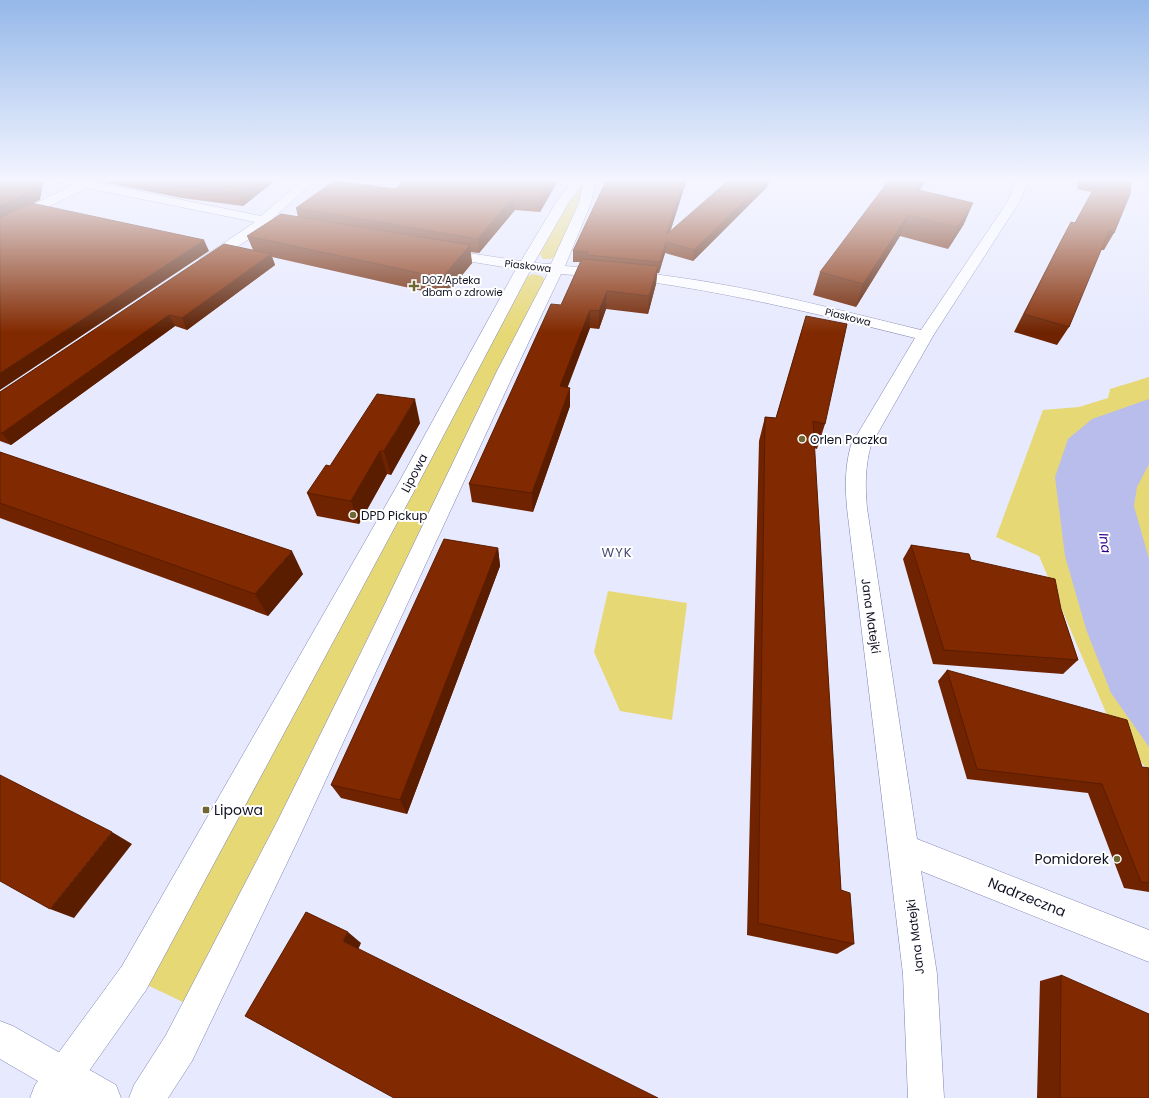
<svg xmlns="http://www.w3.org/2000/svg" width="1149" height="1098" font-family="Poppins,sans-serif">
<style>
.green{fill:#e7d876}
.water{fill:#b9bdeb}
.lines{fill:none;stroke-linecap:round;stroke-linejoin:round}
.street-casing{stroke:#7e81b0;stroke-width:1}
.secondary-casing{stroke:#7e81b0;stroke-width:1}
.street{fill:#fff;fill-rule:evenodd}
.secondary{fill:#fff;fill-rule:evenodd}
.wall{fill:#6f2300}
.shaded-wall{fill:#5a1d00}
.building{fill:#812900;stroke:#5a1d00}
.poi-dot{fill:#6e6633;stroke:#fff;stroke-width:1.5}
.labels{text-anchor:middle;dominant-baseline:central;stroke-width:4;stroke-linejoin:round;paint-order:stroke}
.far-street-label{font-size:10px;fill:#111223;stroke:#fff}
.far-poi-label{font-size:10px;fill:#111223;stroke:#fff;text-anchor:start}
.poi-label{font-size:12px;fill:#111223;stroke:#fff;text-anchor:start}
.street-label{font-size:12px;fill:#111223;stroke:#fff}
.water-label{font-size:13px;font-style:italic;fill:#2d008e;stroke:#fff}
.neighbourhood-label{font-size:13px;letter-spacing:1px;fill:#4a4c76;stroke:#fff}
.near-poi-label{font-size:14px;fill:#111223;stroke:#fff;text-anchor:start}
.near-street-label{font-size:14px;fill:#111223;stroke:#fff}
</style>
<rect width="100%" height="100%" fill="#e7e9fe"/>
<!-- green -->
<g class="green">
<path d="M580 187 588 190 555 257 550 259H543L540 254 574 189Z"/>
<path d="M533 274 542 276 545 280 187 1004 145 984 526 277Z"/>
<path d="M1149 377V772L1110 722 1039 556 996 537 1043 410 1079 407 1108 398 1110 389Z"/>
<path d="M608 591 687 603 672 720 620 711 594 652Z"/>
</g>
<!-- water -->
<path class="water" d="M1149 399V464L1137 487 1134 506 1149 559V747L1111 693 1086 629 1065 556 1055 477 1068 439 1092 419Z"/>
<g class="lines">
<defs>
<g id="street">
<path d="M55 179H79L261 216 304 179H317L273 218 303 225 305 228 303 231 298 232 267 225 261 231 210 265 205 266 200 265 198 262 200 259 255 222 87 188 0 230V221L73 185 57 182Z"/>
<path d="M574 179H596L591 203 565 266C599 269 634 271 668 276 754 287 837 310 921 330L1006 204 1018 179H1030L1018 204 933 336 871 445C865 466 865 487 867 508L917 839 1149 930V962L921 871 937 974 944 1098H908L903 974 847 508C845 486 845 466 851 445L915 338C834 318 753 298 670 285 634 279 597 277 561 274L515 371 298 840 192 1061 168 1098H129L134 1085 166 1035 278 820 379 616 497 371 548 273 530 271 418 484 146 990 70 1098H30L35 1085 122 966 398 484 516 269 442 257 437 256 435 253 437 250 442 249 521 261 557 201ZM583 183 579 203 551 264 534 263 569 202Z"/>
</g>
<path id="secondary" d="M0 1021 13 1026 116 1085 121 1098H67L0 1059Z"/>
</defs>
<!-- street casing -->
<use href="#street" class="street-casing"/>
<!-- secondary casing -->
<use href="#secondary" class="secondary-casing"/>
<!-- street -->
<use href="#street" class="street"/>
<!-- secondary -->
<use href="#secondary" class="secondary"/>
</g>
<!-- wall -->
<g class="wall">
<path d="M87 179H277L243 206 182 198Z"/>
<path d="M559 179 540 212 515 210 479 253 470 252 472 263 445 296 272 257 275 265 187 330 175 326 11 445 0 441V392L253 250 247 236 298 217 296 208 396 189Z"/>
<path d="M607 179H687L670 233 768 186 693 261 665 253 659 273H657L656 284 648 314 606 309 599 329 590 328 567 387 570 406 533 512 472 502 469 484 561 305 580 262H573V251Z"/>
<path d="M1079 179H1131L1114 233 1104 250H1101L1069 327 1057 345 1014 332 1061 240 1071 222 1075 223 1092 192 1077 189Z"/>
<path d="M919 190 964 224 948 249 900 236 856 307 813 295 820 272Z"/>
<path d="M806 316 825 424 817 449 814 448 841 890 854 944 837 954 747 935 759 441 765 417 776 418Z"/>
<path d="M420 423 391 475 387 474 359 524 317 516 307 493 330 466Z"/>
<path d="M0 452 303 574 268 616 0 518Z"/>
<path d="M911 545 971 560 1061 609 1078 660 1063 674 933 664 903 559Z"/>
<path d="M498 548 500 566 407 814 341 798 331 785Z"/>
<path d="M947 670 1142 767 1149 768V892L1124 888 1088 793 967 779 938 681Z"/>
<path d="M1061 975 1149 1098H1037L1040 981Z"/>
</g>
<!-- shaded-wall -->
<g class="shaded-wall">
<path d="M36 179H41L43 183 40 200 0 219V206Z"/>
<path d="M256 179H277L243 206 238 193Z"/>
<path d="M551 179H559L540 212 539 199Z"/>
<path d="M685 179H687L666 242 665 253 659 273 660 262 666 235Z"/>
<path d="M767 179H770L768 186 693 261 694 250Z"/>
<path d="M921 179H927L907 210 915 189Z"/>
<path d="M514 196 515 210 479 253 478 239Z"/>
<path d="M973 203 964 224 948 249 957 227Z"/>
<path d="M908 215 900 236 856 307 863 284Z"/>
<path d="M204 240 209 251 0 390V373Z"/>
<path d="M470 245 472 263 445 296 442 278Z"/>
<path d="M271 254 275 265 187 330 182 318Z"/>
<path d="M658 266 656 284 648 314 649 296Z"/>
<path d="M607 291 606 309 599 329V311Z"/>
<path d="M590 310V328L561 405 560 386Z"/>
<path d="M169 315 175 326 11 445 2 433Z"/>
<path d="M570 388V406L533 512 532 493Z"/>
<path d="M415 399 420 423 391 475 384 451Z"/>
<path d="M380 451 387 474 359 524 351 501Z"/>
<path d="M498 548 500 566 407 814 400 800Z"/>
<path d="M292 551 303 574 268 616 255 594Z"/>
<path d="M112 832 132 844 74 918 50 909Z"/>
<path d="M348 932 361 943 357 952 343 941Z"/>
</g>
<!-- building -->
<g class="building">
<path d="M0 179H36L34 190 0 206Z"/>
<path d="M146 179H256L238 193 177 185Z"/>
<path d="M405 179H551L539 199 514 196 478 239 296 208 334 181 396 189Z"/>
<path d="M607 179H685L666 235 730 179H767L694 250 666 242 660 262 587 255 588 252 573 251Z"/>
<path d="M890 179H921L915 189 973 203 957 227 908 215 863 284 820 272Z"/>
<path d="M1099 179H1131L1130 194 1114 233 1109 231 1069 327 1024 314 1071 222 1075 223Z"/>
<path d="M31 203 204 240 0 373V218Z"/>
<path d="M281 214 470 245 442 278 247 236Z"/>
<path d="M224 244 271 254 182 318 169 315 2 433H0V392Z"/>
<path d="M582 259 658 266 649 296 607 291 599 311 590 310 560 386 570 388 532 493 469 484 551 304 561 305Z"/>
<path d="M806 316 847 324 825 424 813 421 841 890 850 893 854 944 758 923 765 417 776 418Z"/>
<path d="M377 394 415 399 384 451H380L351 501 307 493 326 465 330 466Z"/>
<path d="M0 452 292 551 255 594 0 503Z"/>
<path d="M444 539 498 548 400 800 331 785Z"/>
<path d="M911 545 969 554 971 560 1055 579 1061 609 1078 660 944 650Z"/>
<path d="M947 670 1127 720 1142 767 1149 768V883L1141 882 1102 784 977 769Z"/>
<path d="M0 775 112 832 50 909 0 881Z"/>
<path d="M306 912 348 932 343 941 658 1098H394L245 1016Z"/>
<path d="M1061 975 1149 1014V1098H1060Z"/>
</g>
<!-- sky -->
<linearGradient id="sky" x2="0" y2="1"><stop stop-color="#95b8e9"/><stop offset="0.54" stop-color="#f4f5ff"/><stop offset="1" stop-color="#f4f5ff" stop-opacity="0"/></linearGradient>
<rect width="1149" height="333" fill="url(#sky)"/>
<!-- markers -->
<g class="poi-dot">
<path d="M412 280h4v4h4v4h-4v4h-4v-4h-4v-4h4z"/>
<circle cx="802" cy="439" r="4"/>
<circle cx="353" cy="515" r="4"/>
<rect x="202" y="806" width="8" height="8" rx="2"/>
<circle cx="1117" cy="859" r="4"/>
</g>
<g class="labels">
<!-- far-street labels -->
<g class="far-street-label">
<text transform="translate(528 266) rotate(7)">Piaskowa</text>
<text transform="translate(848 317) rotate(14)">Piaskowa</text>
</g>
<!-- far-poi labels -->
<g class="far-poi-label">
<text x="422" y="280">DOZ Apteka<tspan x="422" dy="12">dbam o zdrowie</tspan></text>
</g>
<!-- poi labels -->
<g class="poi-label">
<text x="810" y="439">Orlen Paczka</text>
<text x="361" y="515">DPD Pickup</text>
</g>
<!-- street labels -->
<g class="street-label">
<text transform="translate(414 473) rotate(-62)">Lipowa</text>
<text transform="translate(871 616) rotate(82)">Jana Matejki</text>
<text transform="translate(915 937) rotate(-97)">Jana Matejki</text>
</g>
<!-- water labels -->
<g class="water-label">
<text transform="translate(1105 543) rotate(81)">Ina</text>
</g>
<!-- neighbourhood labels -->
<g class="neighbourhood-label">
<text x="617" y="552">WYK</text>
</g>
<!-- near-poi labels -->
<g class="near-poi-label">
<text x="214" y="810">Lipowa</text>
<text x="1109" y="859" text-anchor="end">Pomidorek</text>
</g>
<!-- near-street labels -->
<g class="near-street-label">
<text transform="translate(1027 897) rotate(22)">Nadrzeczna</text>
</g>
</g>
</svg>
